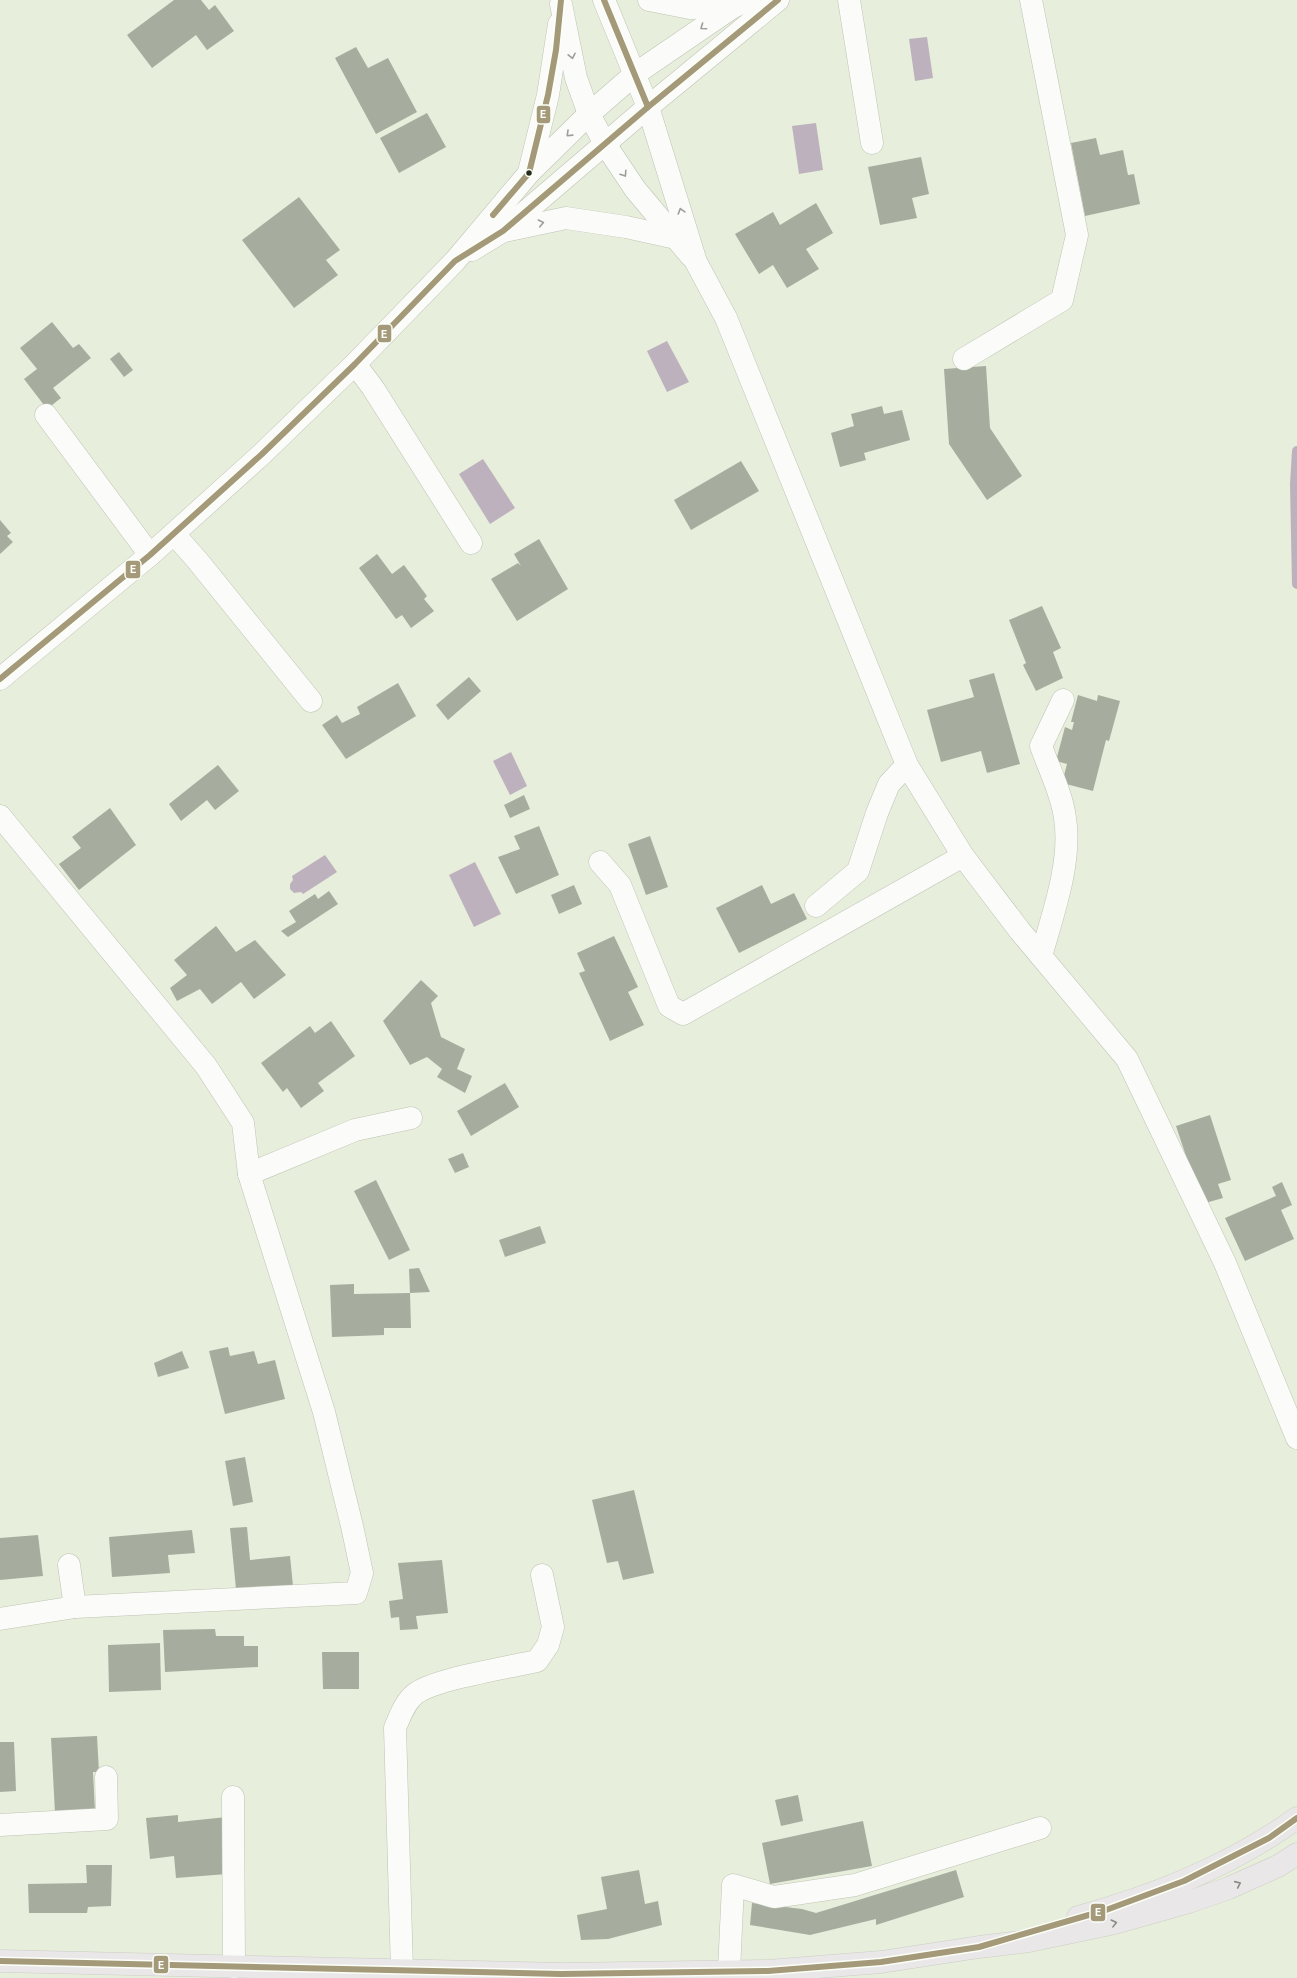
<svg xmlns="http://www.w3.org/2000/svg" width="1297" height="1978" font-family="Ubuntu,sans-serif">
<style>
.water{fill:#beb1be}
.lines{fill:none;stroke-linecap:round;stroke-linejoin:round}
.stream{stroke:#beb1be;stroke-width:10}
.building{fill:#a7ad9e}
.minor-casing{stroke:#bec4b4;stroke-width:23}
.major-casing{stroke:#cbcec5;stroke-width:23}
.minor{stroke:#fbfcfa;stroke-width:22}
.major{stroke:#eae7e9;stroke-width:22}
.bus-1-casing{stroke:#fcfff8;stroke-width:9}
.bus-1{stroke:#a49978;stroke-width:6}
.oneway{stroke:#9c9e97}
.oneway2{stroke:#898a84}
.bus-dot{fill:#282c1f;stroke:#fcfff8;stroke-width:1.5}
.line-badge{stroke:#fcfff8;stroke-width:1.5}
.badge-label{font-size:11px;text-anchor:middle;font-weight:bold;fill:#fff}
</style>
<rect width="100%" height="100%" fill="#e7eedb"/>
<!-- water -->
<g class="water">
<path d="M927 37 933 78 915 81 909 39Z"/>
<path d="M816 123 823 170 799 174 792 126Z"/>
<path d="M667 341 689 382 667 392 647 351Z"/>
<path d="M483 459 515 508 490 524 459 474Z"/>
<path d="M511 752 527 786 510 795 493 761Z"/>
<path d="M325 855 337 872 303 894 301 892 294 893 290 889V884L293 880 292 876Z"/>
<path d="M475 862 501 914 474 927 449 875Z"/>
</g>
<g class="lines">
<!-- stream -->
<path class="stream" d="M1297 451 1295 484 1297 584"/>
</g>
<!-- building -->
<g class="building">
<path d="M174 0H201L209 10 215 5 234 31 207 50 196 35 152 68 127 35Z"/>
<path d="M356 47 368 68 388 58 417 112 376 134 335 58Z"/>
<path d="M427 113 446 147 399 173 380 138Z"/>
<path d="M1096 138 1100 155 1123 150 1128 175 1134 174 1140 204 1085 216 1071 143Z"/>
<path d="M921 157 929 194 912 198 917 218 880 225 868 167Z"/>
<path d="M299 197 340 250 326 260 338 275 294 308 242 240Z"/>
<path d="M816 203 833 233 806 249 819 269 787 288 773 265 759 274 735 234 773 212 780 225Z"/>
<path d="M52 322 73 348 79 344 91 358 53 388 61 398 47 409 24 379 37 369 20 348Z"/>
<path d="M119 352 133 370 124 377 110 359Z"/>
<path d="M986 366 990 428 1022 476 987 500 949 444 944 369Z"/>
<path d="M882 406 884 414 902 410 910 440 864 453 866 460 840 467 831 433 854 426 851 414Z"/>
<path d="M741 461 759 491 691 530 674 500Z"/>
<path d="M0 520 11 533 7 536 13 542 0 554Z"/>
<path d="M539 539 568 589 517 621 491 579 518 563 521 566 514 554Z"/>
<path d="M377 554 392 574 404 565 427 596 424 599 434 611 411 628 402 615 396 619 359 568Z"/>
<path d="M1042 606 1061 648 1053 652 1063 678 1036 691 1023 665 1026 663 1009 620Z"/>
<path d="M994 673 1020 764 987 773 981 751 941 762 927 710 974 697 969 680Z"/>
<path d="M469 677 481 691 448 720 436 705Z"/>
<path d="M398 683 416 716 346 759 322 725 337 715 342 723 360 714 357 707Z"/>
<path d="M1078 695 1097 701 1098 695 1120 701 1109 741 1106 740 1093 791 1062 783 1067 764 1056 761 1065 727 1072 730 1074 722H1071Z"/>
<path d="M218 765 239 791 215 810 207 800 181 821 169 804Z"/>
<path d="M524 795 530 809 510 818 504 805Z"/>
<path d="M110 808 136 845 79 890 59 864 81 848 72 837Z"/>
<path d="M539 826 559 875 516 894 498 857 520 849 514 836Z"/>
<path d="M650 836 668 887 646 895 628 844Z"/>
<path d="M574 885 582 904 559 914 551 895Z"/>
<path d="M762 885 771 904 794 893 807 919 739 953 716 908Z"/>
<path d="M329 891 338 904 288 937 281 931 296 922 289 911 315 894 318 899Z"/>
<path d="M216 926 236 952 255 940 286 975 254 999 241 982 212 1004 200 989 177 1001 170 988 187 975 174 960Z"/>
<path d="M614 936 638 987 628 992 644 1025 610 1041 579 973 585 971 577 953Z"/>
<path d="M421 980 438 996 431 1003 441 1037 465 1049 457 1069 472 1076 465 1093 437 1077 442 1069 427 1057 410 1065 383 1021Z"/>
<path d="M331 1021 355 1056 318 1083 324 1091 301 1108 287 1088 283 1092 261 1063 310 1026 315 1033Z"/>
<path d="M505 1083 519 1107 471 1136 457 1111Z"/>
<path d="M1210 1115 1231 1180 1218 1184 1223 1198 1202 1204 1176 1126Z"/>
<path d="M463 1153 469 1167 455 1173 448 1159Z"/>
<path d="M376 1180 410 1250 389 1260 354 1191Z"/>
<path d="M1282 1182 1292 1205 1281 1210 1294 1239 1245 1261 1225 1218 1276 1196 1272 1187Z"/>
<path d="M540 1226 546 1243 505 1257 499 1240Z"/>
<path d="M419 1268 430 1292 410 1293 409 1269Z"/>
<path d="M354 1284V1294L410 1293 411 1328H384V1335L332 1337 330 1285Z"/>
<path d="M228 1347 230 1356 254 1351 258 1364 275 1360 285 1399 225 1414 209 1351Z"/>
<path d="M182 1351 189 1368 158 1377 154 1363Z"/>
<path d="M245 1457 253 1502 233 1506 225 1461Z"/>
<path d="M634 1490 654 1573 623 1580 618 1561 607 1563 592 1500Z"/>
<path d="M247 1527 250 1560 290 1556 293 1586 236 1589 230 1528Z"/>
<path d="M192 1530 195 1553 168 1555 170 1573 112 1577 109 1537Z"/>
<path d="M38 1535 43 1576 0 1580V1538Z"/>
<path d="M442 1560 448 1613 416 1616 418 1629 400 1630 399 1617 391 1618 389 1601 403 1599 398 1563Z"/>
<path d="M215 1629 216 1636H244V1646H258V1667L165 1672 163 1630Z"/>
<path d="M160 1643 161 1690 109 1692 108 1645Z"/>
<path d="M322 1652H359V1689H323Z"/>
<path d="M97 1736 99 1772H93L95 1811 55 1813 51 1738Z"/>
<path d="M0 1742H14L16 1791 0 1792Z"/>
<path d="M798 1795 803 1821 781 1826 775 1800Z"/>
<path d="M178 1815V1822L227 1817V1874L176 1878 174 1856 150 1859 146 1818Z"/>
<path d="M863 1821 872 1866 770 1884 762 1843Z"/>
<path d="M86 1865H112L111 1906 88 1907 87 1913H29L28 1884 87 1883Z"/>
<path d="M639 1870 645 1904 658 1901 662 1925 608 1939 581 1940 577 1915 607 1909 601 1877Z"/>
<path d="M956 1870 964 1897 876 1925V1919L810 1935 750 1925 752 1903 802 1909 816 1913Z"/>
</g>
<g class="lines">
<defs>
<g id="minor">
<path d="M604 0 648 107 696 262 726 318 907 765 963 856 1020 931 1127 1059 1225 1263 1297 1438"/>
<path d="M649 0 690 8 733 7"/>
<path d="M849 0 872 143"/>
<path d="M561 4 576 78 589 114 605 144 635 189 691 256"/>
<path d="M529 172 548 95 559 24"/>
<path d="M504 231 566 218 626 227 676 238"/>
<path d="M472 250 503 231 648 107 778 0"/>
<path d="M964 359 1062 300 1077 235 1031 0"/>
<path d="M355 364 373 388 471 543"/>
<path d="M46 415 150 555"/>
<path d="M174 534 197 560 311 701"/>
<path d="M0 679 150 555 262 454 355 364 455 261 529 173 589 114 635 74 733 7 749 0"/>
<path d="M0 816 206 1066 243 1123 249 1174 324 1412 352 1526 362 1573 356 1593 75 1607"/>
<path d="M600 862 620 885 669 1006 683 1014 963 856"/>
<path d="M816 906 858 871 877 813 889 784 907 765"/>
<path d="M1041 956C1053 914 1072 861 1065 818 1062 794 1049 769 1041 746L1063 700"/>
<path d="M249 1174 355 1130 411 1118"/>
<path d="M0 1619 75 1607 69 1565"/>
<path d="M233 1797 234 1967"/>
<path d="M0 1825 107 1819 106 1777"/>
<path d="M402 1970 395 1728C400 1716 405 1702 415 1694 434 1679 510 1667 537 1661L548 1645 553 1627 542 1575"/>
<path d="M731 1978 729 1971 733 1885 774 1897 855 1885 1040 1828"/>
</g>
<g id="major">
<path d="M1078 1917C1155 1896 1232 1865 1297 1818"/>
<path d="M0 1961 561 1974 768 1971 881 1962 979 1947 1029 1941 1115 1923 1189 1902 1229 1888 1278 1866 1297 1854"/>
</g>
</defs>
<!-- minor casing -->
<use href="#minor" class="minor-casing"/>
<!-- major casing -->
<use href="#major" class="major-casing"/>
<!-- minor -->
<use href="#minor" class="minor"/>
<!-- major -->
<use href="#major" class="major"/>
<defs>
<g id="bus-1">
<path d="M604 0 648 107"/>
<path d="M493 215 529 173 548 95 556 50 561 0"/>
<path d="M0 679 150 555 262 454 355 364 455 261 503 231 648 107 778 0"/>
<path d="M0 1961 561 1974 768 1971 881 1962 979 1947 1106 1910 1184 1881 1269 1838 1297 1818"/>
</g>
</defs>
<!-- bus-1 casing -->
<use href="#bus-1" class="bus-1-casing"/>
<!-- bus-1 -->
<use href="#bus-1" class="bus-1"/>
</g>
<!-- one-way arrows -->
<defs><path id="oneway-chevron" d="M-2-3.5L2.5 0L-2 3.5" fill="none" stroke-width="1.6" stroke-linecap="round" stroke-linejoin="round"/></defs>
<g class="oneway">
<use href="#oneway-chevron" transform="translate(703 27) rotate(145)"/>
<use href="#oneway-chevron" transform="translate(572 56) rotate(78)"/>
<use href="#oneway-chevron" transform="translate(569 134) rotate(136)"/>
<use href="#oneway-chevron" transform="translate(624 174) rotate(57)"/>
<use href="#oneway-chevron" transform="translate(681 211) rotate(-107)"/>
<use href="#oneway-chevron" transform="translate(541 223) rotate(-12)"/>
</g>
<g class="oneway2">
<use href="#oneway-chevron" transform="translate(1238 1884) rotate(-24)"/>
<use href="#oneway-chevron" transform="translate(1114 1923) rotate(-14)"/>
</g>
<!-- markers -->
<circle class="bus-dot" cx="529" cy="173" r="3.5"/>
<g class="line-badge">
<rect x="536" y="105" width="15" height="19" rx="4" fill="#a49978"/>
<rect x="377" y="324" width="15" height="19" rx="4" fill="#a49978"/>
<rect x="125" y="560" width="16" height="19" rx="4" fill="#a49978"/>
<rect x="1090" y="1903" width="16" height="19" rx="4" fill="#a49978"/>
<rect x="153" y="1955" width="16" height="19" rx="4" fill="#a49978"/>
</g>
<g class="badge-label">
<text x="543" y="118">E</text>
<text x="384" y="338">E</text>
<text x="133" y="573">E</text>
<text x="1098" y="1916">E</text>
<text x="161" y="1969">E</text>
</g>
</svg>
